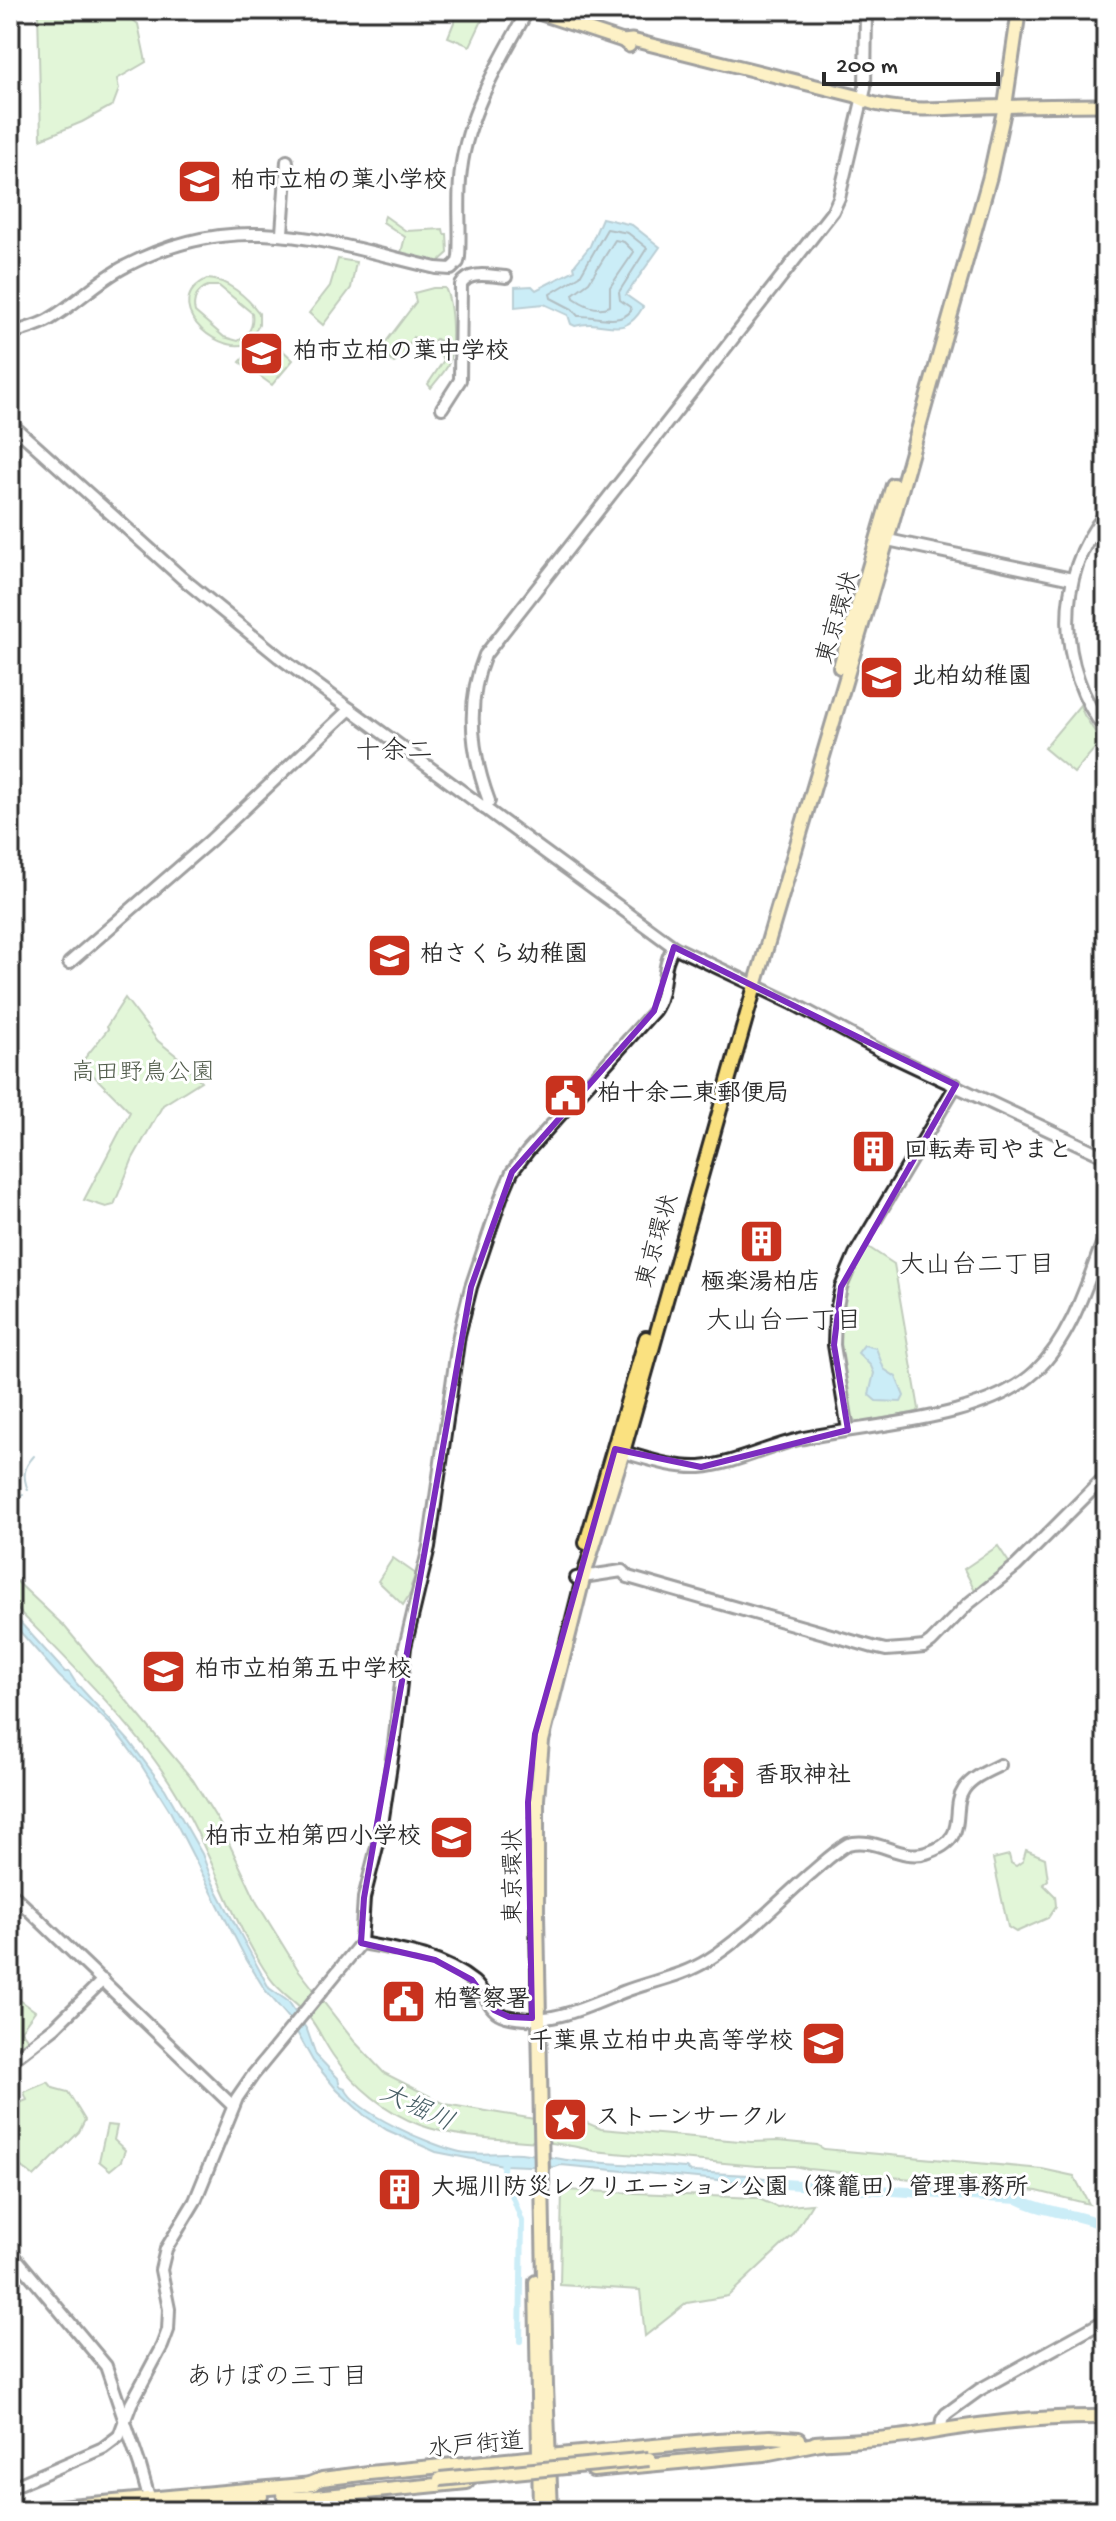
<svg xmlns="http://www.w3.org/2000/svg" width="1116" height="2521" font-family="'Gochi Hand','Klee One',sans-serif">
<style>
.green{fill:#beeca9;stroke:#748c6a;stroke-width:2;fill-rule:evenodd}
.water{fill:#8dd7ee;stroke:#6692a0;stroke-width:2}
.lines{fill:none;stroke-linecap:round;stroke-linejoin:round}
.shore{stroke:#527079;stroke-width:2}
.stream{stroke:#6692a0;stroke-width:2}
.canal{stroke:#8dd7ee;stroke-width:6}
.river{stroke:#8dd7ee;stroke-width:10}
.secondary-casing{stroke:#2b2b2b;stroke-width:16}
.primary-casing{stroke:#2b2b2b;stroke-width:17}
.highway-casing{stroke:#2b2b2b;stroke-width:18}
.secondary{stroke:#fff;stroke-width:10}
.primary{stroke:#fae180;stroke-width:11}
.highway{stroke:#fae180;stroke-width:12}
.highway-bridge-casing{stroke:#2b2b2b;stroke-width:18;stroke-linecap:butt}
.highway-bridge{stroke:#fae180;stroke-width:12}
.marked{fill:none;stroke:#7b2cbf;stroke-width:6;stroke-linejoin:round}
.labels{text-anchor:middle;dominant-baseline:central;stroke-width:6;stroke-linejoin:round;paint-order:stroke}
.poi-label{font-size:24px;font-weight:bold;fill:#2b2b2b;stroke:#fff;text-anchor:start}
.street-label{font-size:24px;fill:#2b2b2b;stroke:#fff}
.park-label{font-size:24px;fill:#505b4a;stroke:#fff}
.neighbourhood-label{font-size:26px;fill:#2b2b2b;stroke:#fff}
.water-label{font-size:26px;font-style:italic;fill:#485f66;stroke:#fff}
</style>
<rect width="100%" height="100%" fill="#fff"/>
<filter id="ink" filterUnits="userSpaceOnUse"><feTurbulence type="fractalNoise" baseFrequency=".0125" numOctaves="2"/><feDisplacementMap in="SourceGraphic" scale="16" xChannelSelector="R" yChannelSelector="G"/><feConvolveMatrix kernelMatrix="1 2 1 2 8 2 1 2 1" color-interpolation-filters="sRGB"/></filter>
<g filter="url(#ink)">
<!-- green -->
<g class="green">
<path d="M38 10H121L138 24 146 62 117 79 119 89 113 105 82 122 41 139Z"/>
<path d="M459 10H487L470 46 448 37Z"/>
<path d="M385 216 406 231 443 229 444 234H447L448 253 438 262 401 253 405 237 383 222Z"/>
<path d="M338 259 356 262 351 288 323 325 309 313 330 286Z"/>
<path d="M207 279C227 279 247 297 259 313V325L247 344C214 354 159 302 207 279ZM208 286H219L252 313C254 327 249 334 238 341L224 337 195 312C192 301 197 290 208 286Z"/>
<path d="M433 288H445C453 304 455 351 447 367 443 374 436 381 431 388L428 384 444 360 436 352 440 341 436 339 429 345 413 337 402 358 394 363 379 351 416 302 414 293Z"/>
<path d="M269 343 278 346 293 360 272 385 240 362C249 352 254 344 269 343Z"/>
<path d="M1080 705 1084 715 1101 741 1074 773 1044 748Z"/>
<path d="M125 998 158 1041 178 1057 201 1081 163 1105 133 1158 114 1205 106 1207 84 1200 130 1112 81 1063 108 1029 107 1026Z"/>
<path d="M865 1247H868L894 1264 919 1409 917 1412 858 1423 852 1418C840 1354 830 1307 865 1247Z"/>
<path d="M998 1546 1012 1567 976 1592 964 1569Z"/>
<path d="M393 1558 416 1574 411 1586 413 1589 403 1605 378 1581Z"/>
<path d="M10 1575 65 1627 193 1780 220 1824 257 1903 297 1968 354 2041 384 2073 445 2104 546 2121V2102L569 2104 576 2108 587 2123 601 2129 751 2142 778 2141 817 2145 824 2149 1042 2169 1074 2176 1089 2204 1037 2191 808 2169 794 2166H757L593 2151C537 2135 475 2145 420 2125 387 2113 355 2086 335 2058 325 2045 319 2029 309 2017 298 2002 280 1993 270 1978 232 1923 212 1853 177 1794 138 1727 65 1658 10 1602Z"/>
<path d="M1026 1850 1045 1858 1048 1880 1043 1884 1055 1896 1056 1906 1048 1918 1016 1932 1008 1927 993 1859 1009 1855 1011 1863 1016 1866 1023 1861Z"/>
<path d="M10 1993 35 2011 21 2030 30 2042 10 2057Z"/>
<path d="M48 2082 53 2088 68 2092 85 2120 79 2132 34 2177 10 2158V2107L27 2100 24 2092Z"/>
<path d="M107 2125 117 2126 114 2140 125 2150 121 2161 110 2170 99 2161Z"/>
<path d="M562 2190 757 2198 777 2207 812 2204 793 2235 728 2296 687 2303 645 2336 640 2290 560 2285Z"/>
</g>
<!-- water -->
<g class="water">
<path d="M602 218 632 225 660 247 626 295 643 307C622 343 605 317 575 326L571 324 568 315 544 304 515 307V287L532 286 536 290 575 270 574 266 590 246Z"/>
<path d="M864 1345 876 1348 884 1369 896 1377 904 1396 901 1402 876 1401 869 1395 874 1373 871 1366 858 1353Z"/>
<path d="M10 1611 65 1672H69L76 1683 129 1741 165 1789 202 1854 213 1883 269 1988 289 2002 307 2030 316 2055 338 2078 340 2086 345 2088C355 2113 433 2146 460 2152 480 2156 501 2152 521 2153 540 2155 558 2159 576 2161 613 2164 650 2165 686 2168L691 2172 749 2175 780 2181V2186L561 2165 555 2167 503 2165 436 2152 387 2130 364 2115 337 2090 313 2061 289 2018 265 1990 245 1957 170 1811 140 1763 110 1724 59 1676 10 1620Z"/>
</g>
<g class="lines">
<!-- shore -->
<g class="shore">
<path d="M607 229 628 233 647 248 619 292 620 300 630 307 631 311C618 326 596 315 578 316L572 309 551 298 550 294 580 276Z"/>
<path d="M615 240 624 242 634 252 610 287V306C598 312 584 305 574 298L573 294 589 282Z"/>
</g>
<!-- stream -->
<g class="stream">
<path d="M28 1490C22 1475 24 1467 34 1456"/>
<path d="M10 1505 23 1494"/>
</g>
<!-- canal -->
<path class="canal" d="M504 2158 503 2171 522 2221 520 2341"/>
<!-- river -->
<path class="river" d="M768 2183 1018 2199C1045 2213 1076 2213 1106 2226"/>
<defs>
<g id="secondary">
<path d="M282 233 287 161"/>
<path d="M10 334C23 329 39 326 50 319 77 303 98 280 126 266 235 208 323 241 436 268L451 269 458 262 459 257C461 228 457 199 461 170 468 112 500 60 528 10"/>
<path d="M442 408 460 380 461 285C469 270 491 276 506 277"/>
<path d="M10 423 182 578 279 657 674 947 792 1003 881 1051 1106 1157"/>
<path d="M1106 513C1054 577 1057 667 1106 731"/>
<path d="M883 539 1072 579"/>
<path d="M484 808 489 801C471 753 465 704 485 655L833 211 839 198 865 88 866 10"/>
<path d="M69 963 211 840 350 709"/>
<path d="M848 1430 834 1345 835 1316 841 1287 855 1254 956 1085"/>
<path d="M618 1453 623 1452C648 1459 673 1468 700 1467 734 1464 766 1447 799 1439 869 1424 982 1421 1035 1372 1073 1336 1088 1280 1106 1233"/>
<path d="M576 1578 622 1571 628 1577 873 1647 886 1650 914 1648 924 1647 931 1642 968 1604 1016 1566 1106 1476"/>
<path d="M10 1892 233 2106"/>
<path d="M361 1943C400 1950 442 1956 474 1982 487 1993 488 2012 506 2016 547 2027 587 2007 623 1992 651 1981 681 1977 708 1960 745 1937 777 1903 810 1874 822 1864 834 1852 848 1844 876 1836 900 1861 926 1853 972 1839 949 1811 964 1789 972 1777 988 1771 1000 1765"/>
<path d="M10 2062 55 2027 103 1980"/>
<path d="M10 2251 106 2366 140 2466 151 2505"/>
<path d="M941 2429 942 2420 946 2414 979 2390 1106 2320"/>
<path d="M10 2488 103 2448 119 2436 131 2404 162 2346 168 2330 169 2309 161 2270 166 2249 195 2201 237 2098 253 2075 361 1943 364 1898 381 1831 394 1745 405 1647 429 1547 459 1335 471 1287 501 1198 512 1172 528 1151 654 1011C668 992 660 965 674 947"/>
</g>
<g id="primary">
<path d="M529 10 623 41 629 46"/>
<path d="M623 41 632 40 856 96C887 115 947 108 983 107 1024 106 1065 105 1106 105"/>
</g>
<g id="highway">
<path d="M840 667 893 485"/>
<path d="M586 1543 646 1338"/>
<path d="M536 2282 540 2511"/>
<path d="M815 2443C850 2440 886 2440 920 2434 981 2423 1045 2416 1106 2417"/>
<path d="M593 2470 764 2454 820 2443"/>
<path d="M307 2485 322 2479 369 2473 717 2440 770 2437 799 2439"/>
<path d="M283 2494 294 2498 316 2497 467 2482"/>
<path d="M15 2511 313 2484"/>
<path d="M113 2511 261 2496"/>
<path d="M551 2511 546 2386 537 1915V1799L542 1741 584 1575 623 1452 755 986 887 540 990 176 1005 106 1019 10"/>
</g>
</defs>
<!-- secondary casing -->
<use href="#secondary" class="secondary-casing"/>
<!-- primary casing -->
<use href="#primary" class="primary-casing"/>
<!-- highway casing -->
<use href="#highway" class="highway-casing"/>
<!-- secondary -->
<use href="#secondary" class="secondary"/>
<!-- primary -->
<use href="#primary" class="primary"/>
<!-- highway -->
<use href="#highway" class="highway"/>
<defs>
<path id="highway-bridge" d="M440 2479 649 2459"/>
</defs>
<!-- highway-bridge casing -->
<use href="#highway-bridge" class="highway-bridge-casing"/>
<!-- highway-bridge -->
<use href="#highway-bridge" class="highway-bridge"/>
</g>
</g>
<!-- marked area -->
<path d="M0 0H1116V2521H0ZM674 947 956 1085 841 1287 834 1345 848 1430 701 1467 615 1449 535 1734 528 1802 532 2018 509 2017 494 2010 472 1980 435 1960 361 1943 364 1898 471 1287 512 1172 654 1011Z" fill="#fff" fill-opacity=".55" fill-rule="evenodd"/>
<path class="marked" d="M674 947 956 1085 841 1287 834 1345 848 1430 701 1467 615 1449 535 1734 528 1802 532 2018 509 2017 494 2010 472 1980 435 1960 361 1943 364 1898 471 1287 512 1172 654 1011Z"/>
<!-- icons -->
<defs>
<symbol id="school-square" viewBox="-11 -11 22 22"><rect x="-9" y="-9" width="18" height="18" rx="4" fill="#c8321e" stroke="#fff"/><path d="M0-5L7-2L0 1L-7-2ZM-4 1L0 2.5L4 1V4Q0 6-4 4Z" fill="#fff"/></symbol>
<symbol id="civic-square" viewBox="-11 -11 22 22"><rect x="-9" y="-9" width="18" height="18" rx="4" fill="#c8321e" stroke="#fff"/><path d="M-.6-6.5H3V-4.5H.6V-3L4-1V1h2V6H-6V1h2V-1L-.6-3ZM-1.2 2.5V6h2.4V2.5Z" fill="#fff"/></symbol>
<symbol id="building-square" viewBox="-11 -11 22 22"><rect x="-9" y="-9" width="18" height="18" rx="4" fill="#c8321e" stroke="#fff"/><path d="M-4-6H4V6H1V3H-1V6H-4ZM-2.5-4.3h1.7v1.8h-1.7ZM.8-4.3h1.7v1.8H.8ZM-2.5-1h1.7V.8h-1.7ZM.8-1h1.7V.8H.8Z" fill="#fff"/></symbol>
<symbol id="temple-square" viewBox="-11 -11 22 22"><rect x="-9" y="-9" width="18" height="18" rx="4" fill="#c8321e" stroke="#fff"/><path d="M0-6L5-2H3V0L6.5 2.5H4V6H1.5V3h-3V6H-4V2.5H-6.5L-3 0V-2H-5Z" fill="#fff"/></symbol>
<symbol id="sight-square" viewBox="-11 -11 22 22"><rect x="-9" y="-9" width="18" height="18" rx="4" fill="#c8321e" stroke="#fff"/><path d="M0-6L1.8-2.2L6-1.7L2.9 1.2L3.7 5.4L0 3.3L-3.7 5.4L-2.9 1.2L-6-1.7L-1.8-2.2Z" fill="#fff"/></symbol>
</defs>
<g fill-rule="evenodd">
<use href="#school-square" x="174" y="156" width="51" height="51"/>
<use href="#school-square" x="236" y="328" width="51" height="51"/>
<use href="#school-square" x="856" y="652" width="51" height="51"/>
<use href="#school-square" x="364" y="930" width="51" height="51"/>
<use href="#civic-square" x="540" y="1070" width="51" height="51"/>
<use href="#building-square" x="848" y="1126" width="51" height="51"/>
<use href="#building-square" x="736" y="1216" width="51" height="51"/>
<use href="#school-square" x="138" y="1646" width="51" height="51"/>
<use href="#temple-square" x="698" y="1752" width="51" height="51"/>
<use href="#school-square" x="426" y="1812" width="51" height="51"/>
<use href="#civic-square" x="378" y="1976" width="51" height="51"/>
<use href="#school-square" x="798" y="2018" width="51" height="51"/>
<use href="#sight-square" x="540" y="2094" width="51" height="51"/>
<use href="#building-square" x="374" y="2164" width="51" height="51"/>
</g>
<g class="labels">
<!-- poi labels -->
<g class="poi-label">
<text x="231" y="182">柏市立柏の葉小学校</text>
<text x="293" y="353">柏市立柏の葉中学校</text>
<text x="912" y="678">北柏幼稚園</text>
<text x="420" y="956">柏さくら幼稚園</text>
<text x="597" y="1095">柏十余二東郵便局</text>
<text x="904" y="1152">回転寿司やまと</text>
<text x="761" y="1284" text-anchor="middle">極楽湯柏店</text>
<text x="195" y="1671">柏市立柏第五中学校</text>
<text x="755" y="1777">香取神社</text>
<text x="421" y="1838" text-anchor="end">柏市立柏第四小学校</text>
<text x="434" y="2001">柏警察署</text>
<text x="793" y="2043" text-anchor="end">千葉県立柏中央高等学校</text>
<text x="596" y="2119">ストーンサークル</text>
<text x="431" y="2189">大堀川防災レクリエーション公園（篠籠田）管理事務所</text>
</g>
<!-- street labels -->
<g class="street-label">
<text transform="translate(840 618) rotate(-73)">東京環状</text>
<text transform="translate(659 1241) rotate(-74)">東京環状</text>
<text transform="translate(515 1876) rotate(-90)">東京環状</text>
<text transform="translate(476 2447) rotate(-5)">水戸街道</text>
</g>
<!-- park labels -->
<g class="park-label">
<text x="143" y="1074">高田野鳥公園</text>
</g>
<!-- neighbourhood labels -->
<g class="neighbourhood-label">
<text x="394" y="753">十余二</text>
<text x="977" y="1267">大山台二丁目</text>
<text x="784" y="1323">大山台一丁目</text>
<text x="277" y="2379">あけぼの三丁目</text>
</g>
<!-- water labels -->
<g class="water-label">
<text transform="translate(416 2110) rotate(25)">大堀川</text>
</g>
</g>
<!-- margin -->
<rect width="1116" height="2521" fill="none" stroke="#fff" stroke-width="40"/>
<rect x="20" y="20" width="1076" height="2481" fill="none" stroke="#2b2b2b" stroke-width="3" filter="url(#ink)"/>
<!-- scale -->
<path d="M824 72v12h174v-12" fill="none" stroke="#2b2b2b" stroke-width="4"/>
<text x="836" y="72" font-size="24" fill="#2b2b2b" stroke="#ffffff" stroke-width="6" paint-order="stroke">200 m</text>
</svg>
